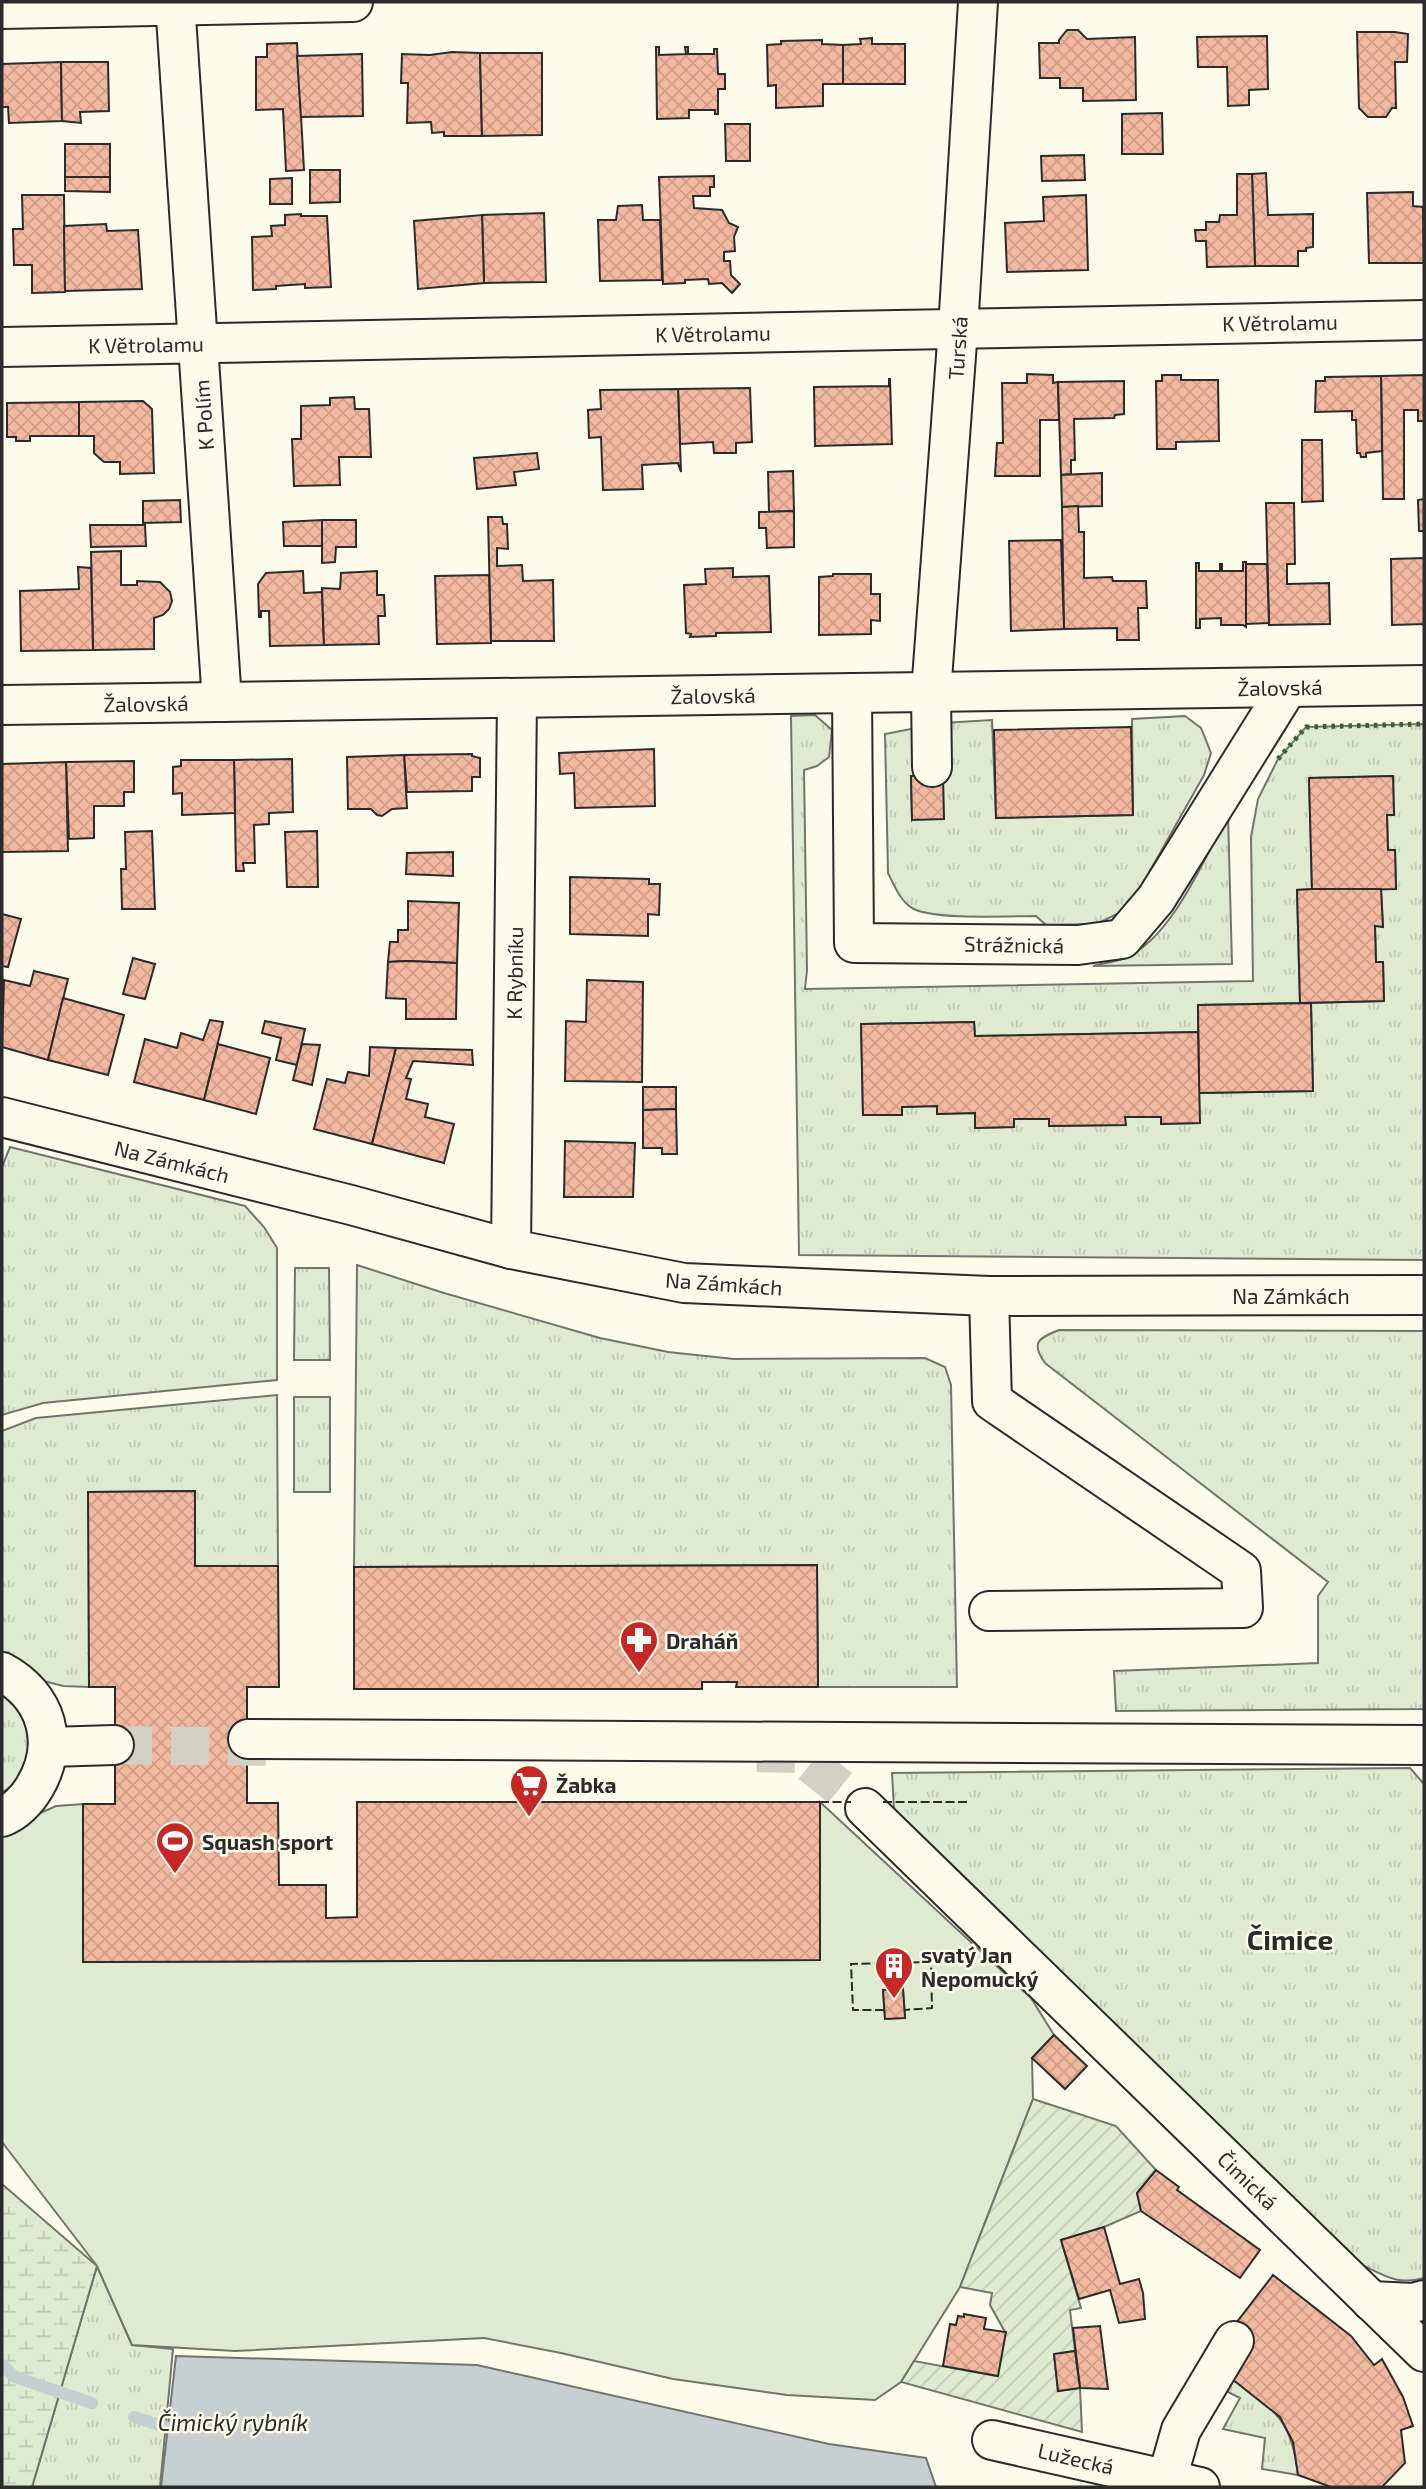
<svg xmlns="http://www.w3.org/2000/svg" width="1426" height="2489" font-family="'Exo 2',sans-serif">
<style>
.grass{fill:url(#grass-tufts);stroke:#74746e;stroke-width:2;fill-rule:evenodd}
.wetland{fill:url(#wetland-marsh);stroke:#74746e;stroke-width:2}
.park{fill:#deebd1;stroke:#74746e;stroke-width:2;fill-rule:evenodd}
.garden{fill:url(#garden-furrows);stroke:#74746e;stroke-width:2}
.water{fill:#c7d0d0;stroke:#74746e;stroke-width:2}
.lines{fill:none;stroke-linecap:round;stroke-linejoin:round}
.stream{stroke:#c7d0d0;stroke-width:12}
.building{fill:url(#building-cross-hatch);stroke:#2b2b2b;stroke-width:2}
.minor-tunnel{stroke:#d3d1c4;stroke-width:38;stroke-dasharray:38 19;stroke-linecap:butt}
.minor-casing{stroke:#2b2b2b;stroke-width:42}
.minor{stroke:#fdfbea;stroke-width:38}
.hedge{stroke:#34623c;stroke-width:5;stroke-dasharray:3.5 5;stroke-linecap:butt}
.fence{stroke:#2b2b2b;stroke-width:2;stroke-dasharray:9 3.5;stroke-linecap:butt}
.labels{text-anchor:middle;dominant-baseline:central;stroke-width:5;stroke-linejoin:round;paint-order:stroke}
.street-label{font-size:21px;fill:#2b2b2b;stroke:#fdfbea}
.poi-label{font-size:21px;font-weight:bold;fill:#2b2b2b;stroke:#fdfbea;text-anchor:start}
.water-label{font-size:23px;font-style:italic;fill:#2b2b2b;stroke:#fdfbea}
.district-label{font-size:28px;font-weight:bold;fill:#2b2b2b;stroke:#fdfbea}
</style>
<defs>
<pattern id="grass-tufts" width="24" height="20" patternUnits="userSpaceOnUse" patternTransform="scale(1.75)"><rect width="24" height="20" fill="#deebd1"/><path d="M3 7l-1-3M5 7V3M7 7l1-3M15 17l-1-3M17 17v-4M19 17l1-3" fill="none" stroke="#bfcab4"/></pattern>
<pattern id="wetland-marsh" width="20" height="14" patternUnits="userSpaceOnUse" patternTransform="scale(1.75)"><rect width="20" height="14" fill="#deebd1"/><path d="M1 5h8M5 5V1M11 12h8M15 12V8" fill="none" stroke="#bfcab4"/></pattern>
<pattern id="garden-furrows" width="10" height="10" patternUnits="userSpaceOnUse" patternTransform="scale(1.75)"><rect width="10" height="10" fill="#deebd1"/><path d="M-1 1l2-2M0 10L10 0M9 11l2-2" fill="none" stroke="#bfcab4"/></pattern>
<pattern id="building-cross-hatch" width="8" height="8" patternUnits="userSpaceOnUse" patternTransform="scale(1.75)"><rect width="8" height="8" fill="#f2b8a0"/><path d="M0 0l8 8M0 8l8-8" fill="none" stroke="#d09e8a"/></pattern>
</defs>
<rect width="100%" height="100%" fill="#fdfbea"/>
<!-- grass -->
<g class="grass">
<path d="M815 715 832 730 829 757 817 766 804 770 807 970 805 989 1253 981 1251 837 1258 799 1278 759 1306 727 1424 724V1260L799 1255 791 716ZM1393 776 1394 815H1387L1388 850 1395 851 1396 888 1381 889 1383 926H1375L1376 962H1383L1384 1001 1311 1003 1313 1091 1199 1093V1123L1162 1124 1161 1117H1125V1125L1050 1126 1049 1119H1014L1013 1127 975 1128V1113L938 1114 937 1106 902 1107V1115H863L861 1024 974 1022 975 1036 1198 1032V1005L1300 1003 1297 890 1312 889 1309 778Z"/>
<path d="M1185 716 1201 728 1211 753 1204 775 1129 908 1097 924 1046 925 1036 916C1008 916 937 920 914 909 901 903 894 885 888 873L885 734 942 723 992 720 996 818 1133 815 1132 719ZM943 775 912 820 911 776Z"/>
<path d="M1228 815 1232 964 1093 966C1103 963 1115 962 1125 958 1172 938 1204 859 1228 815Z"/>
<path d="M10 1147 245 1206 264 1227 277 1248V1380L43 1403 2 1415V1167Z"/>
<path d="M357 1265 444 1293 600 1338 668 1352 734 1359 925 1358 945 1367 951 1385 957 1687H818L817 1565 354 1567Z"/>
<path d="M295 1268H329L330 1360H294Z"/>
<path d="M1059 1330 1424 1331V1709L1116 1711 1114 1671 1318 1663V1596L1328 1582 1045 1363C1030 1342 1039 1338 1059 1330Z"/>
<path d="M277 1395 278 1566H195L194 1491 89 1492V1687L63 1686 32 1678 2 1659V1431L36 1418Z"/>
<rect x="294" y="1397" width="36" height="95"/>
<path d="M2 1694C7 1699 14 1704 18 1709 29 1723 31 1753 25 1769 21 1780 10 1787 2 1793Z"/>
<path d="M1410 1768 1424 1784V2278C1398 2285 1387 2277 1364 2266L894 1810 892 1773Z"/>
<path d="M97 2266 132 2345 173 2349 160 2487H32Z"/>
<path d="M1222 2371C1267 2406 1292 2413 1298 2475L1262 2469 1265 2438 1223 2429 1240 2398 1196 2376Z"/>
</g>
<!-- wetland -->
<path class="wetland" d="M2 2184 97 2266 32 2487H2Z"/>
<!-- park -->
<path class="park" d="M820 1802 1031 1998 1054 2035 1032 2058 1033 2099 960 2287 901 2382 875 2400 787 2395 673 2379 561 2353 484 2338 235 2351 132 2345 97 2266 2 2142V1830L56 1806 83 1804 84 1962 820 1960ZM903 1989 905 2017 885 2019 883 1990Z"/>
<!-- garden -->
<path class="garden" d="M1033 2099 1116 2126 1156 2170 1137 2193 1141 2211 1104 2227 1061 2240 1081 2308 1070 2310 1075 2351 1054 2354 1058 2391 1080 2388 1082 2432 901 2382 914 2361 997 2376 1005 2332 990 2305 992 2293 960 2287Z"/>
<!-- water -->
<path class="water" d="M176 2356 477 2365 829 2444 926 2458 936 2487H161Z"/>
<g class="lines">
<!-- stream -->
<g class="stream">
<path d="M2 2365 15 2377 92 2403"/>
<path d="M134 2417 166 2427"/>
</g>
</g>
<!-- building -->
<g class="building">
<path d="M1067 30H1078L1087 39 1135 37 1136 100 1083 101V88H1060V78H1040L1039 43H1059V40Z"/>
<path d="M1357 32H1395L1408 34 1407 62H1395L1396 108H1392L1386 117H1368L1359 108Z"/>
<path d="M1267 36 1268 89 1249 90V105L1228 106 1227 67H1198L1197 37Z"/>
<path d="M872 38V44H905V84H843V45L861 44 860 39Z"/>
<path d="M822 40V44L843 45V84H823V106L776 108V85L768 86 767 45 781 44V41Z"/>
<path d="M297 43 304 170 286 171 283 109 256 110V57H267V44Z"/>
<path d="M656 47H659V55L686 54 685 47H688V54H714V49H717L718 74H725V89H718V114H715V110H689V118L657 119Z"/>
<path d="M452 52 480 53 482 136H444V132L432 133 431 122 407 123 408 83H401L402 54 430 55Z"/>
<path d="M480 53H542V135L482 136Z"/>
<path d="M362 54 363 116 301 117 297 56Z"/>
<path d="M61 62 62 121 9 123 8 107H2V64Z"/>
<path d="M61 62H108L109 111 80 112 81 123 62 121Z"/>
<path d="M1162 113 1163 154H1122V114Z"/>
<path d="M725 124H750V161H726Z"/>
<rect x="65" y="144" width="45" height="33"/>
<path d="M1084 155 1085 180 1042 181 1041 156Z"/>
<path d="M310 170H340V202L310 203Z"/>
<path d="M1266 173 1268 215 1313 214V247L1306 248V251H1298V266H1255L1252 174Z"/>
<path d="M1237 174H1252L1255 266 1207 267 1206 241H1196L1195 230H1206V222H1219L1220 215H1237Z"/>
<path d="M714 176V187H710V196H693L694 208 722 210 729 223 738 227 734 237 735 251 724 252V261H730L731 275 740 284 732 293 722 283 709 284 708 279 685 280V283L663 284 659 177Z"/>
<path d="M65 177H110V192L65 191Z"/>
<path d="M292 178V204H270V179Z"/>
<path d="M1413 192V206L1423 207 1424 263H1369L1367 193Z"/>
<path d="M22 195H64L65 292 32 293V265H14L13 229H23Z"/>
<path d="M1086 195 1088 270 1007 272 1005 223 1044 221 1043 197Z"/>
<path d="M642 205 643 220H660L662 280 600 281 598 220H616L618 206Z"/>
<path d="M544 213 546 282 484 283 482 215Z"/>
<path d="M301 214V216H327L331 287 305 288V284L276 286V289L253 290 252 237 272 236 271 226 285 225V215Z"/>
<path d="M482 215 484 283 418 289 414 221Z"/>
<path d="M106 224 107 231 138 230 142 289 65 291 64 226Z"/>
<path d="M1027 374 1053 375V383L1058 382 1059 420H1040V476H995L997 443H1003L1002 383H1027Z"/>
<path d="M1162 375H1181V380H1218L1219 441 1176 442V449H1157L1156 381H1162Z"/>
<path d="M1424 375V421H1418V410H1404V499H1383L1381 376Z"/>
<path d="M1381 376 1382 451 1366 453V457H1361L1360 453H1357L1356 420H1352V411L1315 412 1316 381H1325V377Z"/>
<path d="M889 379H890L892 444 815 446 814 387 889 386Z"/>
<path d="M1124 381V414L1115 415 1114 418 1074 419 1075 460H1071V474L1061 475 1058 382Z"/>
<path d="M750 388 752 442 736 443V453H714L713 442 680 444 678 389Z"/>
<path d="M678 389 681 472 678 463 642 465 643 489 603 490 601 437 589 438 588 410 601 409 600 390Z"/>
<path d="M354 397 355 409H369L371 457H339L340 485 294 486 292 439H301V406L330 405V398Z"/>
<path d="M143 401 152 409 154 473 120 474V462H104L94 453V436H79V402Z"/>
<path d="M79 402V436H30V441H16V437H7V403Z"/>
<path d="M1302 440H1322L1323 501 1302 502Z"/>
<path d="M537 453 539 469 514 472 516 485 477 489 474 458Z"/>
<path d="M793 471 794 511 769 512 768 472Z"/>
<path d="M1102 473V506L1062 507 1061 475Z"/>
<path d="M1424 499V531H1419L1418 500Z"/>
<path d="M180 500 181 522 143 523V501Z"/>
<path d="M1266 503H1294L1295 564H1287V584L1329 583 1330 624 1269 625Z"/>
<path d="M1078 506 1079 532H1084V578L1112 577 1113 581H1146L1147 608H1138L1139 640H1117V628L1064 629 1062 507Z"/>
<path d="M794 511V547L767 548 766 528H759V512Z"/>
<path d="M488 517H502L503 524H507L508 549 497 548V566L522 565 523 581 553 580 554 641H491Z"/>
<path d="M322 520V546H284L283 522Z"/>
<path d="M322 520H356V547H336L335 562 322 563Z"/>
<path d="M90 525H145L146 546 91 547Z"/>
<path d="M1061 540 1064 629 1011 631 1009 541Z"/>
<path d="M121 551V585H137V581L160 582 170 592 172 601 169 609 163 615 154 618V649L93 650 91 552Z"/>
<path d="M1424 558V624L1392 625 1391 559Z"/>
<path d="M1243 562H1246V627L1243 625H1221V618L1200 619V628H1196V563H1199V571H1220V564H1222V571H1243Z"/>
<path d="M1246 564H1267L1269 623 1246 624Z"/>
<path d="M78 567 91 568 93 650 21 651 20 591 79 589Z"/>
<path d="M733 568V577L769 576 771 632 716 633V636L690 637 691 634 686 633 684 585 706 584 705 569Z"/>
<path d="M303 571 304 593 322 592 324 645 270 646 269 611H261V617H259L258 584 266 573Z"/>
<path d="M377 571V595H384L385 616H378L379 644 324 645 322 588 340 589 341 573Z"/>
<path d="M833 574H871V594H880V621L871 620V634L819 635V577L833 576Z"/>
<path d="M489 575 491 643 437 644 435 576Z"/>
<path d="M1131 727 1133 815 996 818 994 730Z"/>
<path d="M654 749 655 806 575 808 574 773 560 774 559 753Z"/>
<path d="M472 754V756L480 758V777H472V791L407 792 404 755Z"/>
<path d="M404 755 407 808 392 809 382 816 377 815 371 809H348L347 757Z"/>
<path d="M292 759 293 812 269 813V824L254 825 255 863H243L244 871H236L234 760Z"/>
<path d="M181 760H234L235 813 182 815V793L173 794V767L181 766Z"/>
<path d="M134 761V792H124V806H94V838L69 839 66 762Z"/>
<path d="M66 762 68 851 2 852V764Z"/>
<path d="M943 775 944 819 912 820 911 776Z"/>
<path d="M1393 776 1394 815H1387L1388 850H1395L1396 889 1312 891 1309 778Z"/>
<path d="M152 831 155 909H122L121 869H126L125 832Z"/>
<path d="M317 831 318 887H287L285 832Z"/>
<path d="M453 852V876L406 874 407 853Z"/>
<path d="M570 877 649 879V884H660L659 915 648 914V936L570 934Z"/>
<path d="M1312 889H1381L1383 927 1375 926 1376 962H1383L1384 1001 1300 1003 1297 890Z"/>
<path d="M408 901 459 903 457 963 407 961 388 962 390 942H398V930H408Z"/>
<path d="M2 914 21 919 8 967 2 966Z"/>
<path d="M133 958 155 964 145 999 123 994Z"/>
<path d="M407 961 457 963 456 1019H406V999L386 998 388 962Z"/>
<path d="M34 971 68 979 48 1060 2 1047 4 980 30 986Z"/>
<path d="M587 980 643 982 642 1082 565 1081 566 1021 586 1022Z"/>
<path d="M63 998 124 1015 108 1075 48 1060Z"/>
<path d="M1311 1003 1313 1091 1199 1093 1198 1005Z"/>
<path d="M210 1020 223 1022 204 1100 134 1082 145 1039 177 1048 181 1033 203 1040Z"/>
<path d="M265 1021 305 1029 297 1065 276 1060 281 1038 262 1033Z"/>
<path d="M974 1022 975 1036 1198 1032 1200 1123 1161 1124V1117H1125L1126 1125 1049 1126V1119H1014V1127L975 1128V1113L937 1114V1106L902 1107V1115H863L861 1024Z"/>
<path d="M218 1044 270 1058 256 1114 204 1100Z"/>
<path d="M302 1044 320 1045 312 1085 293 1080Z"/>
<path d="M370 1047 396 1048 372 1144 314 1129 327 1079 345 1083 348 1072 369 1076Z"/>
<path d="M396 1048 472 1050 473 1065 413 1061 406 1078 411 1079 406 1099 428 1104 425 1117 454 1124 444 1163 372 1144Z"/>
<path d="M643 1087H676V1109L643 1110Z"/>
<path d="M676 1109 677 1154H662V1148H643V1110Z"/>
<path d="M565 1141 635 1143 633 1197H564Z"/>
<path d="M195 1491V1566H278L279 1687H247V1803H278L279 1885H326V1918L357 1917V1802H820V1960L83 1962V1804H115V1687H89L88 1492Z"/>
<path d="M817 1565 818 1687H736L737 1682H702V1689H354V1567Z"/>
<path d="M903 1989 905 2018 885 2019 883 1990Z"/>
<path d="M1054 2035 1087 2066 1065 2089 1032 2058Z"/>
<path d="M1156 2170 1179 2187 1177 2190 1260 2250 1240 2278 1141 2211 1137 2193Z"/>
<path d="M1104 2227 1120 2284 1139 2279 1143 2293 1145 2319 1119 2323 1110 2290 1079 2299 1061 2240Z"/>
<path d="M1273 2275 1351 2336 1374 2365 1382 2359 1403 2397 1413 2426 1401 2430 1405 2463 1382 2487H1331L1298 2475 1293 2442 1280 2417 1222 2371 1227 2335Z"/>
<path d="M964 2314 986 2318 984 2329 1006 2332 998 2376 943 2366 950 2324 956 2325 958 2316 964 2317Z"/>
<path d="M1100 2326 1108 2389 1080 2388 1073 2328Z"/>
<path d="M1075 2351 1080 2388 1058 2391 1054 2354Z"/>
</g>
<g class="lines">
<!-- minor-tunnel -->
<g class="minor-tunnel">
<path d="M114 1745 284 1747"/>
<path d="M757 1753 798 1754 865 1808"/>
</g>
<defs>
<g id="minor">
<path d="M175 2 222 702"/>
<path d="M2 9 353 2"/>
<path d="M2 347 1424 320"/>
<path d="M852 693 854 943 1078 945 1122 939 1156 899 1288 687"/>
<path d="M2 705 1424 685"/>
<path d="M932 767 931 693 958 329 978 2"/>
<path d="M2 1117 351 1205 511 1249 684 1283 989 1296 1424 1295"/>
<path d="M511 1249 517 698"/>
<path d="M989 1296 992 1401 1241 1571 1243 1608 989 1611"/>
<path d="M2 1672C47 1696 61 1744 34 1788 27 1800 15 1812 2 1817"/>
<path d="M248 1739 1424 1745"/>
<path d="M49 1747 114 1745"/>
<path d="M865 1808 1424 2352"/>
<path d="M1371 2301 1413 2303 1424 2300"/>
<path d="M992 2440 1200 2487"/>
<path d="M1167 2479 1181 2430 1234 2341"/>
</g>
</defs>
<!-- minor casing -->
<use href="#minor" class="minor-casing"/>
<!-- minor -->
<use href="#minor" class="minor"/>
<!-- hedge -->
<path class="hedge" d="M1278 759 1306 727 1424 724"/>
<!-- fence -->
<g class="fence">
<path d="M820 1802H851"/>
<path d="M883 1802H968"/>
<path d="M884 2010H853L851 1964 931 1962 932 2008 905 2010"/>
</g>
</g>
<!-- icons -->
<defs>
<symbol id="pharmacy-pin" viewBox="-11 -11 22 30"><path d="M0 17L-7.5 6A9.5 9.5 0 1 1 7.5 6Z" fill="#c62828" stroke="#fdfbea"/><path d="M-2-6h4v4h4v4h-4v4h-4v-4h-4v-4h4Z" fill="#fff"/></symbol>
<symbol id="supermarket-pin" viewBox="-11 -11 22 30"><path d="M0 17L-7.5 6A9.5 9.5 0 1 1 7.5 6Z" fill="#c62828" stroke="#fdfbea"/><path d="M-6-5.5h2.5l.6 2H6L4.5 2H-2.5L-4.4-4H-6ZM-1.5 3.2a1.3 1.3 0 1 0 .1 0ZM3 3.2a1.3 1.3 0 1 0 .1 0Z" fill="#fff"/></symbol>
<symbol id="stadium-pin" viewBox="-11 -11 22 30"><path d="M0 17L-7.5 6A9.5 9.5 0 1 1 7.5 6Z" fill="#c62828" stroke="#fdfbea"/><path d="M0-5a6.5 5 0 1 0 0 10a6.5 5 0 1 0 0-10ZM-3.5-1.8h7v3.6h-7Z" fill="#fff"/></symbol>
<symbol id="building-pin" viewBox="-11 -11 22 30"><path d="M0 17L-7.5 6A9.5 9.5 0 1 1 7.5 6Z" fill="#c62828" stroke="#fdfbea"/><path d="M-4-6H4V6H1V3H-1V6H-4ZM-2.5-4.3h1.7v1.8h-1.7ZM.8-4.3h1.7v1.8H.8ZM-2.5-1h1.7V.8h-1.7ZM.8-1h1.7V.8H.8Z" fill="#fff"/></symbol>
</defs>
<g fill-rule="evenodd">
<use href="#pharmacy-pin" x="617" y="1618" width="44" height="60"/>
<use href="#supermarket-pin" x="507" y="1762" width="44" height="60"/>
<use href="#stadium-pin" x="153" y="1819" width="44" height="60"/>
<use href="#building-pin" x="872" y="1944" width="44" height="60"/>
</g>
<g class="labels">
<!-- street labels -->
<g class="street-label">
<text transform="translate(1280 322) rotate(-1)">K Větrolamu</text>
<text transform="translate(713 333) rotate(-1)">K Větrolamu</text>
<text transform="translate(146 344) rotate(-1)">K Větrolamu</text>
<text transform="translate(957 348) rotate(-86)">Turská</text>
<text transform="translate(203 415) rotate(-94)">K Polím</text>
<text transform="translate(1280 687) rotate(-1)">Žalovská</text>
<text transform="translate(713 695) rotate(-1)">Žalovská</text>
<text transform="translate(146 703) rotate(-1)">Žalovská</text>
<text transform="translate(1014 944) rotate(1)">Strážnická</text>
<text transform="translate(514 973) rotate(-89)">K Rybníku</text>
<text transform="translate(172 1161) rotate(14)">Na Zámkách</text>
<text transform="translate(724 1283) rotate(4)">Na Zámkách</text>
<text x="1291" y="1295">Na Zámkách</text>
<text transform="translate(1248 2180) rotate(44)">Čimická</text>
<text transform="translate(1076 2458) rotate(13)">Lužecká</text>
</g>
<!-- poi labels -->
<g class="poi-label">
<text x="666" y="1640">Draháň</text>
<text x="556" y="1784">Žabka</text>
<text x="202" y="1841">Squash sport</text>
<text x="921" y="1954">svatý Jan<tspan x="921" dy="24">Nepomucký</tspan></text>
</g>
<!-- water labels -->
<g class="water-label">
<text x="233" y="2422">Čimický rybník</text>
</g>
<!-- district labels -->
<g class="district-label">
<text x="1290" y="1939">Čimice</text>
</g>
</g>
<!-- border -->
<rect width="1426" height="2489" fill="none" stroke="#2b2b2b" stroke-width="7"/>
</svg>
